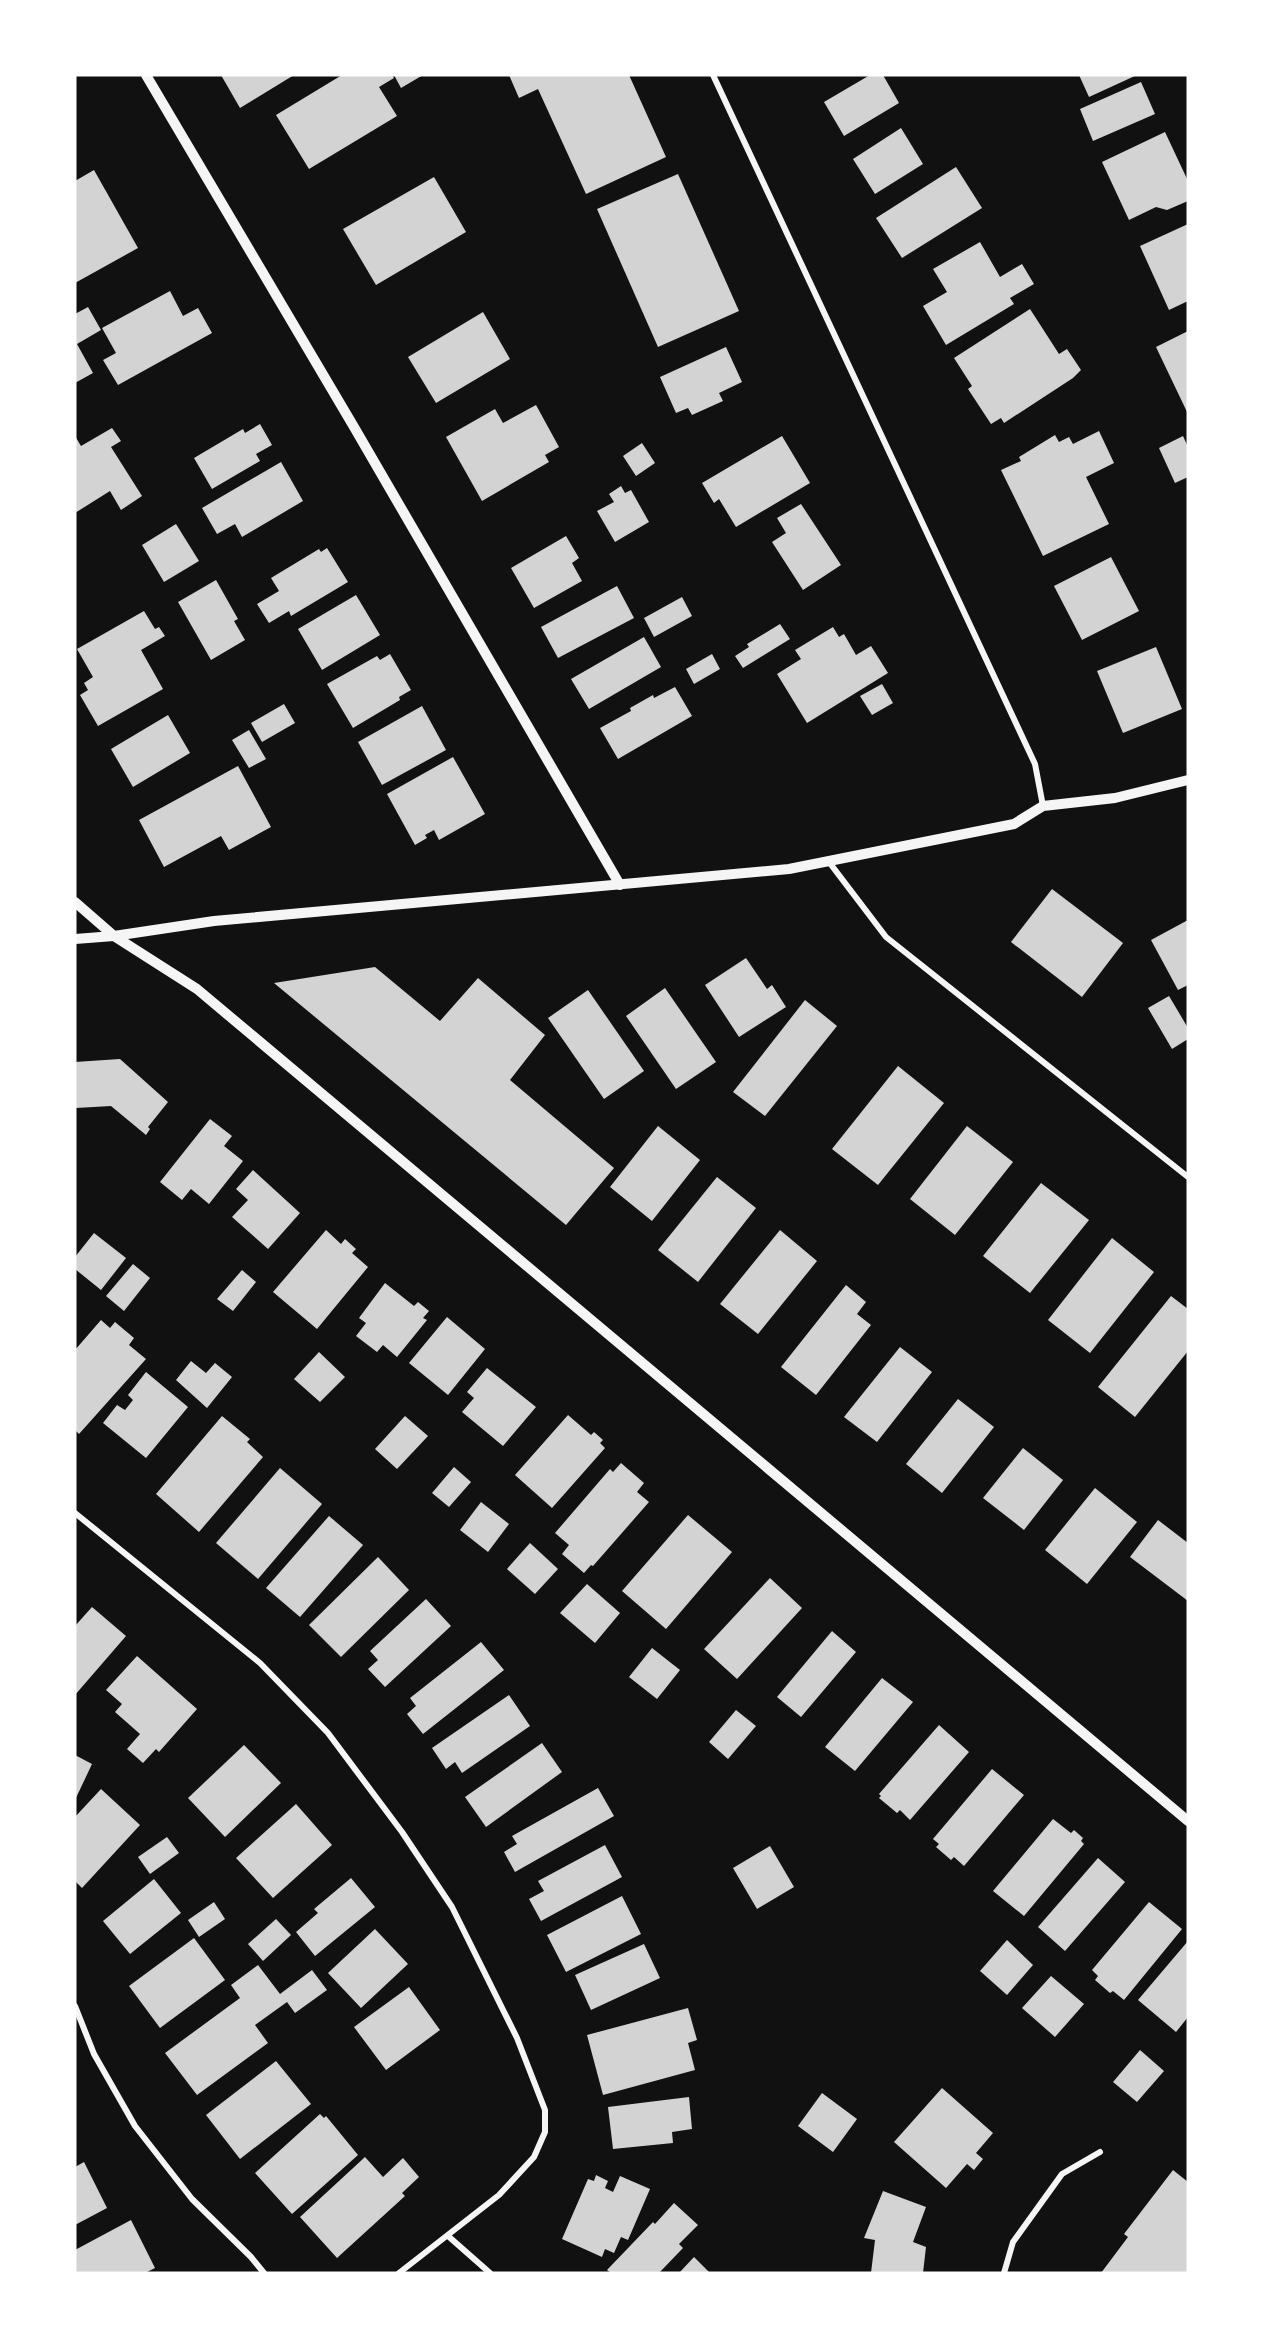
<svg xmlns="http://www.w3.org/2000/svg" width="1263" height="2348" font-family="Roboto,sans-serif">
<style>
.building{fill:#d3d3d3}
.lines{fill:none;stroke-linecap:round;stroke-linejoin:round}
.minor{stroke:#f5f5f5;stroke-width:6}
.tertiary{stroke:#f5f5f5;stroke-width:10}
</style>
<rect width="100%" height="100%" fill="#111"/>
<!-- building -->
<g class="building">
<path d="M221 75H294L240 108Z"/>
<path d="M342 75H392L394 78 379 87 397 116 309 169 276 115Z"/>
<path d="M394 75H423L401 88Z"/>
<path d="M509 75H629L666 157 586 194 538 89 519 98Z"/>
<path d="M870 75H883L899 103 844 136 824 102Z"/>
<path d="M1079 75H1137L1089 97Z"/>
<path d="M1141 82 1155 114 1093 141 1080 109Z"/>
<path d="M901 128 923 164 875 194 853 159Z"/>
<path d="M1165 132 1188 181V201L1167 210 1156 207 1129 220 1102 162Z"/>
<path d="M956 167 982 208 902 258 876 218Z"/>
<path d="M94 170 138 248 75 283V181Z"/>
<path d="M678 174 739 311 658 347 597 209Z"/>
<path d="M434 177 466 232 376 285 343 229Z"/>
<path d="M1188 224V301L1169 310 1140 246Z"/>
<path d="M980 242 1000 277 1022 264 1034 284 1010 298 1014 304 946 345 923 306 947 292 933 269Z"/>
<path d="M170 291 183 316 198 308 212 333 118 385 103 360 116 353 102 328Z"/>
<path d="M88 307 101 330 77 344 93 373 75 383V314Z"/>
<path d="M1030 309 1059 354 1067 349 1081 370 1073 378 1004 423 1001 418 991 424 968 389 972 386 954 358Z"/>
<path d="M483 312 510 359 436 403 408 357Z"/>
<path d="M1188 331V414L1156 347Z"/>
<path d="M726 347 742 382 719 393 723 401 692 415 688 408 676 413 660 377Z"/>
<path d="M536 405 559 447 545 455 549 462 482 501 446 437 495 409 503 423Z"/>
<path d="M260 424 272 445 256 454 260 461 212 489 194 458 243 429 245 433Z"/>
<path d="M112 428 121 441 111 447 142 496 121 510 110 491 75 513V436L81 446Z"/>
<path d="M1099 431 1114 463 1086 477 1109 524 1043 556 1001 470 1021 461 1019 457 1055 435 1059 442 1069 437 1073 444Z"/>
<path d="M782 436 810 483 736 527 719 499 714 503 702 483Z"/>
<path d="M1183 436 1188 447V477L1175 483 1159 448Z"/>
<path d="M642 443 655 463 636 476 623 456Z"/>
<path d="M281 462 303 501 242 537 235 524 217 534 202 508Z"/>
<path d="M621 486 625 493 631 490 649 522 615 542 597 511 614 502 609 494Z"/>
<path d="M801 504 841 565 803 590 772 542 786 533 777 518Z"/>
<path d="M176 524 199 561 164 582 142 545Z"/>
<path d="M566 536 579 558 572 563 582 581 534 608 511 568Z"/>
<path d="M327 548 348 582 291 616 289 611 269 623 257 604 279 591 271 578 319 549 321 552Z"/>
<path d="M1111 557 1139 611 1082 640 1054 586Z"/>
<path d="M216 580 238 619 234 621 245 640 211 660 178 602Z"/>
<path d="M617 586 634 618 558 658 541 627Z"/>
<path d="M356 595 380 635 322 670 298 629Z"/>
<path d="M682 597 692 616 654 637 644 618Z"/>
<path d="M144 611 155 629 159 627 165 636 141 650 163 689 98 726 80 695 88 690 84 683 93 677 77 649Z"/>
<path d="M780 624 790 639 743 668 735 656 749 647 747 644Z"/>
<path d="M833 627 839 637 844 634 856 655 871 646 888 673 807 723 777 674 801 659 795 650Z"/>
<path d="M644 637 661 667 589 709 571 679Z"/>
<path d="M1156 647 1182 709 1123 733 1097 671Z"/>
<path d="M390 654 411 690 399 697 400 700 353 728 327 684 377 656 380 660Z"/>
<path d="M712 654 720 669 694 684 686 669Z"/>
<path d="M882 684 893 703 872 715 860 696Z"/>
<path d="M675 687 692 716 618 759 600 728 631 711 630 708 653 695 654 698Z"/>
<path d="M284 704 295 723 262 742 251 723Z"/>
<path d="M422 706 446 750 382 785 358 742Z"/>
<path d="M168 715 190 753 133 787 111 749Z"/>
<path d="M249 730 266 759 249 768 232 740Z"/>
<path d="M453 757 485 814 439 840 434 830 425 835 427 838 415 845 387 794Z"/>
<path d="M238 766 271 827 229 850 221 836 164 867 139 820Z"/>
<path d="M1052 889 1123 943 1082 997 1011 942Z"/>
<path d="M1188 920V985L1178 990 1151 940Z"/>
<path d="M746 958 767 989 772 985 786 1007 739 1037 705 985Z"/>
<path d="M375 967 440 1021 478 978 545 1035 510 1080 614 1168 566 1225 274 983Z"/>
<path d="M665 988 716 1062 676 1089 626 1016Z"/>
<path d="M588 990 644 1071 604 1099 548 1018Z"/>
<path d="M1169 996 1188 1028V1039L1172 1049 1148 1008Z"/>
<path d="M805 1000 837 1026 765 1116 733 1092Z"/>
<path d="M120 1059 168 1102 148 1127 150 1129 146 1135 111 1106 76 1108 75 1062Z"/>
<path d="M898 1066 944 1103 878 1185 832 1149Z"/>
<path d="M210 1119 232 1136 224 1146 243 1161 209 1204 191 1189 182 1200 160 1182Z"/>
<path d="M658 1126 700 1160 652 1221 610 1187Z"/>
<path d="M967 1126 1013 1162 955 1235 910 1199Z"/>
<path d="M253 1170 300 1213 268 1249 232 1217 248 1200 236 1189Z"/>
<path d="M717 1177 756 1208 698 1282 658 1250Z"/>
<path d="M1041 1183 1089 1220 1030 1293 983 1256Z"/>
<path d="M326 1230 341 1244 345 1239 356 1249 352 1253 368 1267 317 1329 273 1292Z"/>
<path d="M780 1230 817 1261 758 1334 720 1304Z"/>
<path d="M94 1233 126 1258 101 1290 75 1269V1257Z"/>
<path d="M1112 1238 1154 1272 1090 1353 1048 1320Z"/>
<path d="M133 1264 150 1278 124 1311 106 1296Z"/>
<path d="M242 1270 256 1282 233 1311 217 1299Z"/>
<path d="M385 1283 414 1306 418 1302 429 1311 423 1318 427 1320 397 1357 383 1345 377 1352 356 1336 366 1323 359 1318Z"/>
<path d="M846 1285 866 1302 857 1314 871 1325 816 1395 781 1367Z"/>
<path d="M1171 1296 1188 1309V1351L1135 1417 1098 1387Z"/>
<path d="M447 1317 485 1349 448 1395 409 1363Z"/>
<path d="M101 1320 110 1328 115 1322 134 1338 129 1345 146 1359 79 1434 75 1430V1350Z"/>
<path d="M900 1347 932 1372 877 1442 844 1417Z"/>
<path d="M319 1352 345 1377 320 1402 294 1379Z"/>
<path d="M191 1361 206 1373 215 1363 232 1377 207 1408 176 1380Z"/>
<path d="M487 1368 536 1407 503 1446 462 1412 474 1398 467 1392Z"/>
<path d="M146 1372 188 1407 146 1458 103 1423 117 1405 125 1410 133 1400 128 1395Z"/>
<path d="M958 1399 994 1427 942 1493 906 1464Z"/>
<path d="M568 1415 591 1435 594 1432 603 1440 600 1443 605 1448 552 1508 515 1475Z"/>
<path d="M222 1416 250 1439 247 1442 263 1457 199 1532 156 1494Z"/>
<path d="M405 1416 428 1436 397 1469 375 1449Z"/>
<path d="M1023 1448 1063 1480 1024 1530 983 1498Z"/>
<path d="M621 1463 644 1483 637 1492 649 1502 593 1566 591 1565 584 1573 562 1554 569 1545 555 1533 610 1469 613 1472Z"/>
<path d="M454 1467 471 1482 449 1507 432 1493Z"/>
<path d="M280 1468 322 1504 258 1579 216 1543Z"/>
<path d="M1095 1488 1137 1522 1087 1584 1045 1550Z"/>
<path d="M481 1502 509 1524 488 1552 460 1530Z"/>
<path d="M688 1515 732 1552 666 1629 622 1591Z"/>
<path d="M329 1516 363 1545 300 1617 266 1588Z"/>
<path d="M1158 1520 1188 1543V1601L1130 1557Z"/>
<path d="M530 1543 558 1569 535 1594 507 1569Z"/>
<path d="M378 1557 409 1590 341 1657 309 1625Z"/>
<path d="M770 1578 802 1608 737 1679 704 1649Z"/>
<path d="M587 1584 620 1613 595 1643 560 1613Z"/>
<path d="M426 1599 451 1626 385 1687 368 1669 378 1660 370 1651Z"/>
<path d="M92 1607 126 1636 75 1695V1626Z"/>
<path d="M832 1631 856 1652 801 1717 777 1697Z"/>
<path d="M481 1642 504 1670 423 1734 407 1714 416 1706 410 1698Z"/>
<path d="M652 1648 680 1670 657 1699 629 1677Z"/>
<path d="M137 1656 197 1709 159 1752 156 1749 143 1763 127 1749 140 1734 115 1712 122 1704 106 1690Z"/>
<path d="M882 1678 913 1702 855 1771 825 1747Z"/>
<path d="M509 1695 530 1726 462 1773 455 1762 446 1769 432 1748Z"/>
<path d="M736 1710 756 1726 728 1759 709 1742Z"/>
<path d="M939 1725 969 1752 910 1820 900 1810 897 1813 879 1798 881 1796 879 1794Z"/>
<path d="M542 1743 562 1772 486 1827 465 1797Z"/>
<path d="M244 1745 281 1783 225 1837 188 1798Z"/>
<path d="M75 1755 92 1764 75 1800Z"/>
<path d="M992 1769 1024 1795 964 1866 954 1857 951 1860 936 1847 939 1844 933 1839Z"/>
<path d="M598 1788 614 1816 515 1872 504 1852 517 1844 512 1836Z"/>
<path d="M101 1789 140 1825 82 1888 75 1881V1817Z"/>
<path d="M296 1804 332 1845 273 1898 236 1858Z"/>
<path d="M1053 1819 1071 1833 1074 1830 1083 1838 1081 1841 1084 1844 1024 1916 993 1891Z"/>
<path d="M167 1837 179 1853 150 1874 138 1857Z"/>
<path d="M605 1845 622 1877 541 1921 529 1899 544 1891 538 1881Z"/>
<path d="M770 1846 794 1887 757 1909 733 1868Z"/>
<path d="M1098 1858 1125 1882 1065 1951 1038 1927Z"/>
<path d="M351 1878 375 1907 315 1956 296 1932 318 1913 314 1909Z"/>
<path d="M154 1879 181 1913 130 1954 103 1921Z"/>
<path d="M622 1896 641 1934 566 1972 547 1935Z"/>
<path d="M214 1902 225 1919 199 1937 188 1920Z"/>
<path d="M1149 1902 1182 1929 1124 2000 1113 1991 1110 1993 1095 1980 1098 1976 1092 1970Z"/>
<path d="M276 1919 291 1935 263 1961 248 1944Z"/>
<path d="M375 1929 408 1964 361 2008 328 1973Z"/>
<path d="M194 1938 225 1980 160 2028 129 1986Z"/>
<path d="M1007 1940 1033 1965 1007 1995 980 1971Z"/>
<path d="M1188 1941V2017L1176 2032 1138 2000Z"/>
<path d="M644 1944 660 1978 591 2010 575 1975Z"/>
<path d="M258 1965 280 1994 312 1970 327 1990 295 2013 287 2002 255 2025 268 2043 197 2095 165 2053 240 1998 231 1985Z"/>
<path d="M1051 1976 1084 2004 1055 2037 1022 2008Z"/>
<path d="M409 1987 440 2030 386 2070 354 2027Z"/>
<path d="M688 2008 697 2040 688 2043 695 2070 603 2095 587 2035Z"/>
<path d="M1140 2050 1164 2071 1137 2102 1113 2082Z"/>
<path d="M276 2061 311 2104 240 2159 206 2115Z"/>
<path d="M942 2088 993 2133 976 2153 983 2159 974 2170 967 2164 946 2188 894 2142Z"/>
<path d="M822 2093 857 2119 833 2152 798 2126Z"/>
<path d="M689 2097 692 2129 672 2132 673 2143 613 2149 608 2107Z"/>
<path d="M320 2114 324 2118 326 2116 358 2155 292 2214 255 2173Z"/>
<path d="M365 2157 383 2177 403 2158 419 2177 402 2193 405 2196 337 2258 300 2217Z"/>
<path d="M84 2162 107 2208 75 2225V2167Z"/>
<path d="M1173 2170 1188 2182V2270L1186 2273H1101L1128 2237 1124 2234Z"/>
<path d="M596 2175 608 2181 605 2188 613 2192 620 2176 650 2189 628 2240 621 2237 614 2253 605 2249 602 2257 562 2239 588 2179 594 2181Z"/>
<path d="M883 2191 926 2207 913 2242 926 2247 923 2273H871L875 2240 864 2238Z"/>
<path d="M674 2203 698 2225 679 2244 683 2248 659 2273H611L607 2270 653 2222 655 2224Z"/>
<path d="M131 2220 155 2268 145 2273H75V2250Z"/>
<path d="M694 2257 710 2273H679Z"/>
</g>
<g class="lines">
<!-- minor -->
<g class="minor">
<path d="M713 75 1035 764 1043 806"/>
<path d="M829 862 886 937 1188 1177"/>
<path d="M75 1513 260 1663 328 1733 402 1832 452 1907 517 2038 545 2110V2132L534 2157 499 2195 399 2273"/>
<path d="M75 2006 94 2054 135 2126 192 2199 251 2257 264 2273"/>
<path d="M448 2236 490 2273"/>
<path d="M1004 2273 1013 2242 1062 2174 1100 2152"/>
</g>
<!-- tertiary -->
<g class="tertiary">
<path d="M146 75 354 427 620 885"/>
<path d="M75 902 114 936 197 989 1188 1821"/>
<path d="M75 939 114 936 214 921 789 869 1014 824 1043 806 1115 798 1188 780"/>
</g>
</g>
<!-- border -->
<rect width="1263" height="2348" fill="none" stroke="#ffffff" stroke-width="153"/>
</svg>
